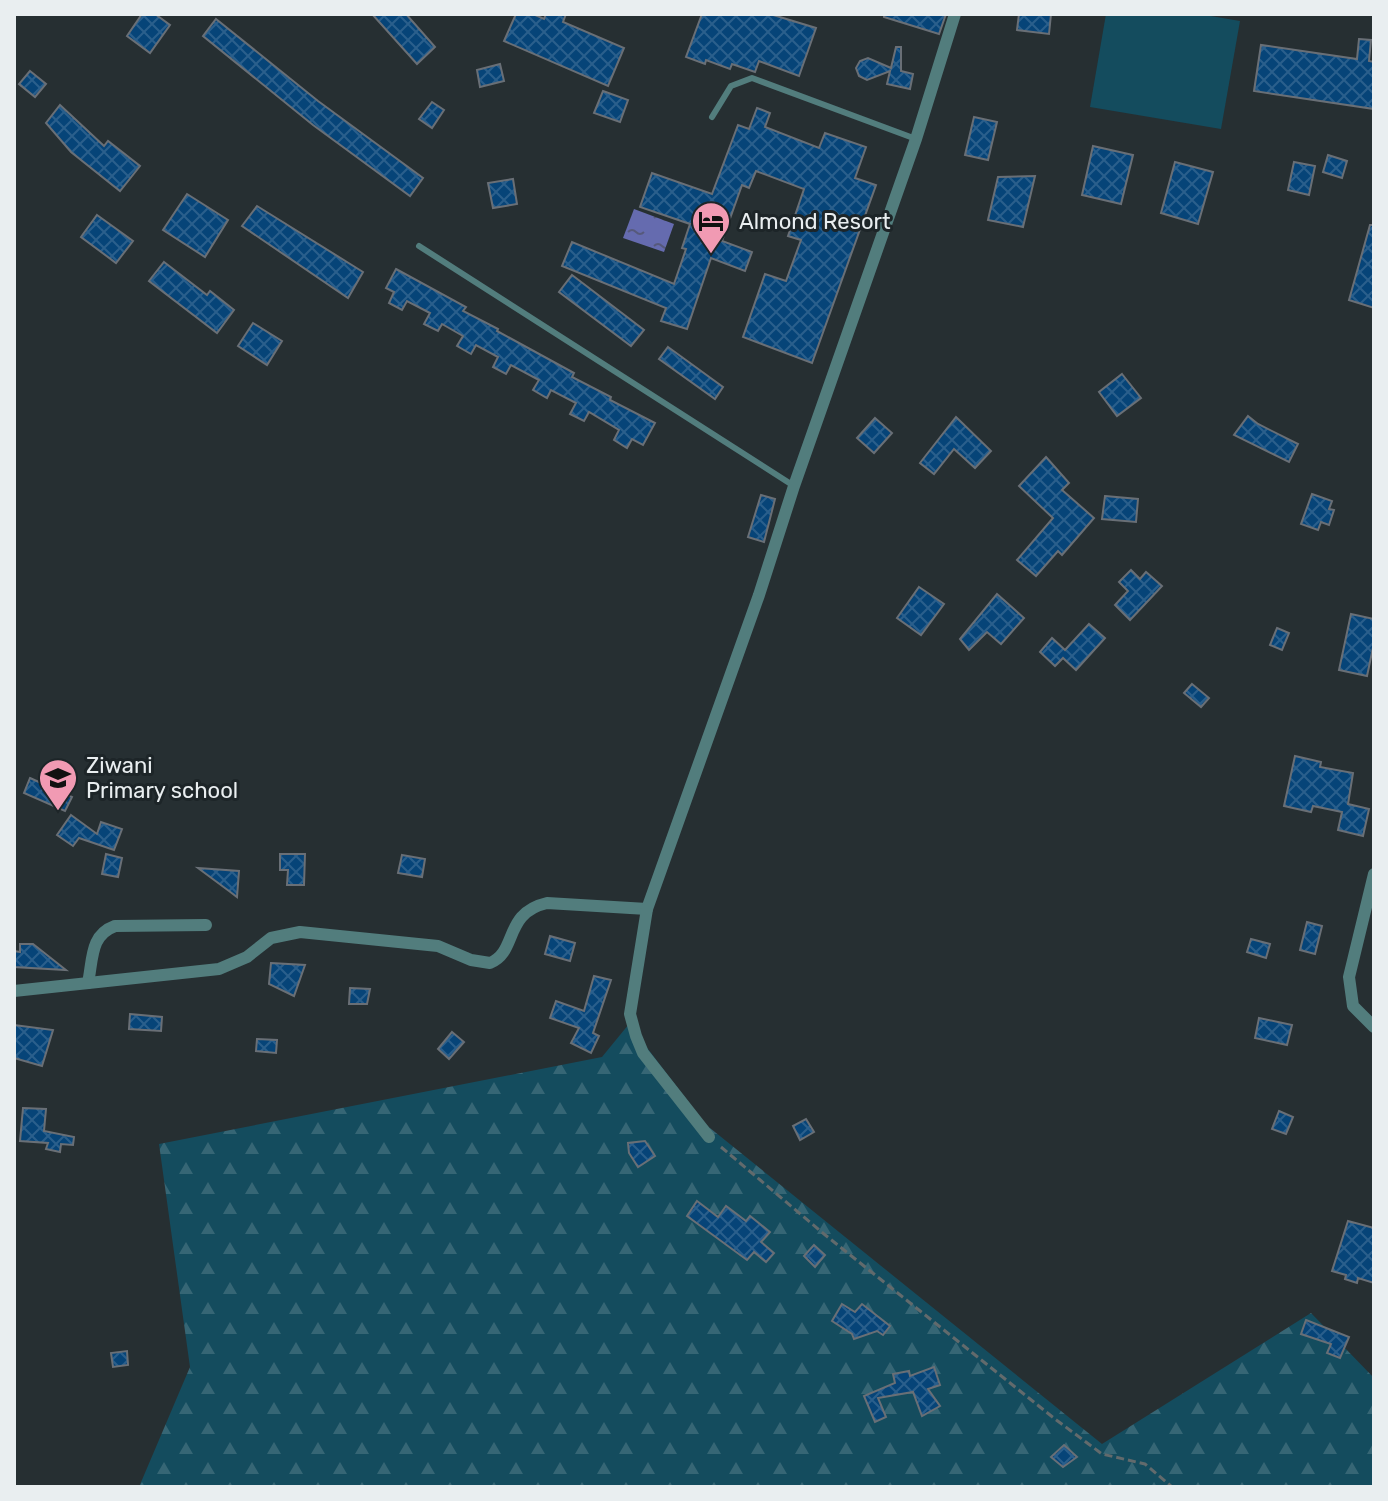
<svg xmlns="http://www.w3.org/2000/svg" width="1388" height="1501" font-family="Rubik,sans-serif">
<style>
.forest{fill:url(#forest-firs)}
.garden{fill:#144c5e}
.water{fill:url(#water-ripples)}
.building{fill:url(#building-cross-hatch);stroke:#696f76;stroke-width:2}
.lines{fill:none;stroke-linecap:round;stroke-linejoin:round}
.path{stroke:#626a6c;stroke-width:3;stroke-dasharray:8 4;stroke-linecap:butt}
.service{stroke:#527d7d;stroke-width:6}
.minor{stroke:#527d7d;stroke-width:12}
.labels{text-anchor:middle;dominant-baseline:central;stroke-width:6;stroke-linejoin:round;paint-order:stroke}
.poi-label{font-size:22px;fill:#e9eef0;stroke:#1d2528;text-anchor:start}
</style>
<defs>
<pattern id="forest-firs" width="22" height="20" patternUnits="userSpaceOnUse" patternTransform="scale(2)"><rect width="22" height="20" fill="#144c5e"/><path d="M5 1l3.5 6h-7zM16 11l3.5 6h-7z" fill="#366675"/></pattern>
<pattern id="water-ripples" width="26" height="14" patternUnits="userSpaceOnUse" patternTransform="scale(2)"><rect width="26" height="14" fill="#656baf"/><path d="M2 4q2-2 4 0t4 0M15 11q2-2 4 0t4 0" fill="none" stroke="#56597c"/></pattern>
<pattern id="building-cross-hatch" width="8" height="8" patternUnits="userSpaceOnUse" patternTransform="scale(2)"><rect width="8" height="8" fill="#064478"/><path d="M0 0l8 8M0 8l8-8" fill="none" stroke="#2a5f8c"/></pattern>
</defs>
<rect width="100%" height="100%" fill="#262f32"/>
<!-- forest -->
<path class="forest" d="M629 1024 705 1124 1102 1444 1311 1313 1374 1378V1487H139L190 1367 159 1144 602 1057Z"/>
<!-- garden -->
<path class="garden" d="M1106 14H1199L1240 21 1221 129 1090 107Z"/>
<!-- water -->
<path class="water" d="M634 209 674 224 664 252 623 238Z"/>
<!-- building -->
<g class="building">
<path d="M142 14H155L170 25 150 53 127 36Z"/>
<path d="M372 14H406L435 47 417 64Z"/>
<path d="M516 14H533L544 19 546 14H566L563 22 624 48 608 86 504 41Z"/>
<path d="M702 14H770L816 28 799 76 759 61 755 72 732 64 730 69 706 60 705 64 686 57Z"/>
<path d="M884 14H946L939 34 884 17Z"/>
<path d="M1019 14H1051L1049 34 1017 30Z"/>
<path d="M216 19 318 101 423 178 410 196 313 125 203 36Z"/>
<path d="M1359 39 1371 40 1369 61 1374 62V109L1254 91 1261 45 1357 59Z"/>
<path d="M896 47H901V71L913 74 910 89 887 84 890 71 867 80 859 76 856 68 860 61 868 58 891 68Z"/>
<path d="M500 64 504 81 480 87 477 70Z"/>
<path d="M30 71 46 84 35 97 19 84Z"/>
<path d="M603 91 628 100 620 122 594 113Z"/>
<path d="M432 102 444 110 432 128 419 119Z"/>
<path d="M60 105 104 146 108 141 140 166 120 191 71 152 46 123Z"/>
<path d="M757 108 770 113 765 127 819 148 825 133 866 147 855 178 876 185 812 363 743 337 765 274 786 281 801 240 788 236 804 189 756 171 749 188 742 185 722 241 752 252 745 271 711 258 687 329 661 321 666 308 562 266 572 242 674 284 686 249 682 248 690 224 640 207 652 173 712 194 738 125 749 129Z"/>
<path d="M974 117 997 122 988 160 965 155Z"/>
<path d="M1093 146 1133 155 1121 204 1082 195Z"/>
<path d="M1328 155 1347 161 1342 178 1323 172Z"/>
<path d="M1175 162 1213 172 1198 224 1161 213Z"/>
<path d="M1294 162 1315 166 1309 195 1288 190Z"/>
<path d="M1035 176 1023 227 988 220 998 177Z"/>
<path d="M513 179 517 204 493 208 488 183Z"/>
<path d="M187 194 228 220 205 257 163 230Z"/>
<path d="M257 206 363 272 348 298 242 226Z"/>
<path d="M97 215 133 241 116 263 81 237Z"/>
<path d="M1370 225H1374V308L1349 300Z"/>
<path d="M164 262 207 295 210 291 234 310 217 333 149 281Z"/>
<path d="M396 269 466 307 463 311 498 329 497 331 574 373 572 377 611 397 610 400 655 423 643 445 632 439 627 448 614 440 619 430 589 412 584 421 570 414 576 403 551 390 547 398 533 390 539 380 511 365 506 374 493 367 498 357 476 345 471 354 457 346 463 336 442 324 438 331 424 324 430 313 407 301 402 310 389 303 394 292 386 288Z"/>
<path d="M572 275 644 330 631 346 559 292Z"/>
<path d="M253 323 282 341 267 365 238 346Z"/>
<path d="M668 347 723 387 715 399 659 359Z"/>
<path d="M1122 374 1141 398 1117 416 1099 392Z"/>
<path d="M1248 416 1258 424 1298 444 1289 462 1234 435Z"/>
<path d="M956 417 991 451 975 468 954 449 934 474 920 463Z"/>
<path d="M875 418 892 433 874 453 857 438Z"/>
<path d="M1046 457 1069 483 1062 490 1094 518 1062 555 1058 551 1036 576 1017 560 1053 518 1019 486Z"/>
<path d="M1312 494 1332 501 1329 509 1334 510 1329 525 1321 522 1318 530 1301 524Z"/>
<path d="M761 495 775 499 764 542 748 537Z"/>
<path d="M1105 496 1138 499 1136 522 1102 519Z"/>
<path d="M1131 570 1140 579 1146 572 1162 586 1130 620 1115 605 1128 591 1119 582Z"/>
<path d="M919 587 944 604 921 635 897 618Z"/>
<path d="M997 594 1024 618 1001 644 987 632 969 650 960 639Z"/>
<path d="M1351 614 1374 619V643L1367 676 1339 670Z"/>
<path d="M1089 624 1105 638 1076 670 1063 658 1055 666 1040 652 1052 638 1065 650Z"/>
<path d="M1277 628 1289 633 1282 650 1270 645Z"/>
<path d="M1192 684 1209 698 1201 707 1184 693Z"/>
<path d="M1295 756 1321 762 1320 767 1353 773 1348 804 1369 809 1363 836 1338 830 1342 812 1313 806 1311 812 1284 806Z"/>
<path d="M30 778 72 797 65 811 24 793Z"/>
<path d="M71 815 97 834 101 822 122 829 114 850 79 838 73 846 57 835Z"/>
<path d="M106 854 122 858 118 877 102 874Z"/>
<path d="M280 854H305L304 885H287L288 870H280Z"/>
<path d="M402 855 425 859 422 877 398 873Z"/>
<path d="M198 868 239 871 237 897 229 891Z"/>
<path d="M1307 922 1322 926 1315 954 1300 950Z"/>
<path d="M550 936 575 943 570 961 545 954Z"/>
<path d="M1251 939 1270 944 1266 958 1247 952Z"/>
<path d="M20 944H33L66 970 14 967V951L20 952Z"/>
<path d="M271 963 305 965 294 996 269 984Z"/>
<path d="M594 976 611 980 593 1033 599 1036 591 1053 571 1043 579 1028 550 1018 556 1001 584 1011Z"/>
<path d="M350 988 370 989 367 1004H349Z"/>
<path d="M130 1014 162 1017 161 1031 129 1029Z"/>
<path d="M1259 1018 1292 1025 1287 1045 1255 1038Z"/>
<path d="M14 1025 53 1030 42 1066 14 1058Z"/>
<path d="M452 1032 464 1042 449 1059 438 1049Z"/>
<path d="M257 1039 277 1040 276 1053 256 1051Z"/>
<path d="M23 1108 46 1109 44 1131 74 1137 73 1145 61 1144 60 1152 46 1149 48 1143 20 1141Z"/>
<path d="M1279 1111 1293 1117 1286 1134 1272 1129Z"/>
<path d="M806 1119 814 1132 800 1140 793 1126Z"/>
<path d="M645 1141 655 1156 638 1167 629 1153 628 1143Z"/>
<path d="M697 1201 718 1217 726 1206 746 1221 750 1216 770 1232 761 1242 774 1253 766 1262 754 1252 747 1260 687 1216Z"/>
<path d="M1348 1221 1374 1228V1283L1358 1278 1357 1283 1345 1279 1346 1275 1332 1271Z"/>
<path d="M814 1245 825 1255 815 1267 804 1256Z"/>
<path d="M842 1304 855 1312 862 1304 890 1326 883 1335 877 1331 854 1339 852 1334 832 1321Z"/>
<path d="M1306 1320 1349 1337 1340 1358 1327 1353 1331 1344 1301 1334Z"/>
<path d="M127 1351 128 1365 113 1367 111 1353Z"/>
<path d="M934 1367 940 1385 928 1389 940 1406 922 1416 913 1392 878 1398 886 1417 875 1422 864 1396 895 1383 893 1374 909 1371 910 1376Z"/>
<path d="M1064 1445 1077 1457 1063 1467 1051 1457Z"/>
</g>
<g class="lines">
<!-- path -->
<path class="path" d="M721 1147 824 1234 1055 1419 1102 1454 1145 1464 1172 1487"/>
<!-- service -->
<g class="service">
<path d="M712 117 731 86 752 78 916 139"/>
<path d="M419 246 794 486"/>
</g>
<!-- minor -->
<g class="minor">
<path d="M1374 874 1349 977 1353 1006 1374 1027"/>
<path d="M88 983C93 959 90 935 115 926L206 925"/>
<path d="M14 991 219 969 247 957 271 938 300 932 438 946 471 960 490 963C518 952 503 913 547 903L647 909"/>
<path d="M709 1137 643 1053 636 1036 630 1014 647 909 759 595 794 486 916 139 955 14"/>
</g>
</g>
<!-- icons -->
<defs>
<symbol id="hotel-pin" viewBox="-11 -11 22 30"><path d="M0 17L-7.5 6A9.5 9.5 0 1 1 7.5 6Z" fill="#f19ab3" stroke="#1d2528"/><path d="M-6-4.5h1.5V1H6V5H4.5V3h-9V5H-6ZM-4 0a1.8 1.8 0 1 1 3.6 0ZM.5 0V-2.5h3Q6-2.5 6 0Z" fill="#111"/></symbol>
<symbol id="school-pin" viewBox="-11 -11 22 30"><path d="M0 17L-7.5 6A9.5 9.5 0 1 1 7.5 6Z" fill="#f19ab3" stroke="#1d2528"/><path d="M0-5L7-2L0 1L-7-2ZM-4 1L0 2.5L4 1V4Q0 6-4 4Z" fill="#111"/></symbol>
</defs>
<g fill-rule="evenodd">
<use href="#hotel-pin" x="689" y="199" width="44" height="60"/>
<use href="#school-pin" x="36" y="756" width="44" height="60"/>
</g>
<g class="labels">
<!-- poi labels -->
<g class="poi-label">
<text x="739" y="221">Almond Resort</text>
<text x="86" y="765">Ziwani<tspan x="86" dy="25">Primary school</tspan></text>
</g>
</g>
<!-- border -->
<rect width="1388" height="1501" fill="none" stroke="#e9eef0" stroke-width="32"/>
</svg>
